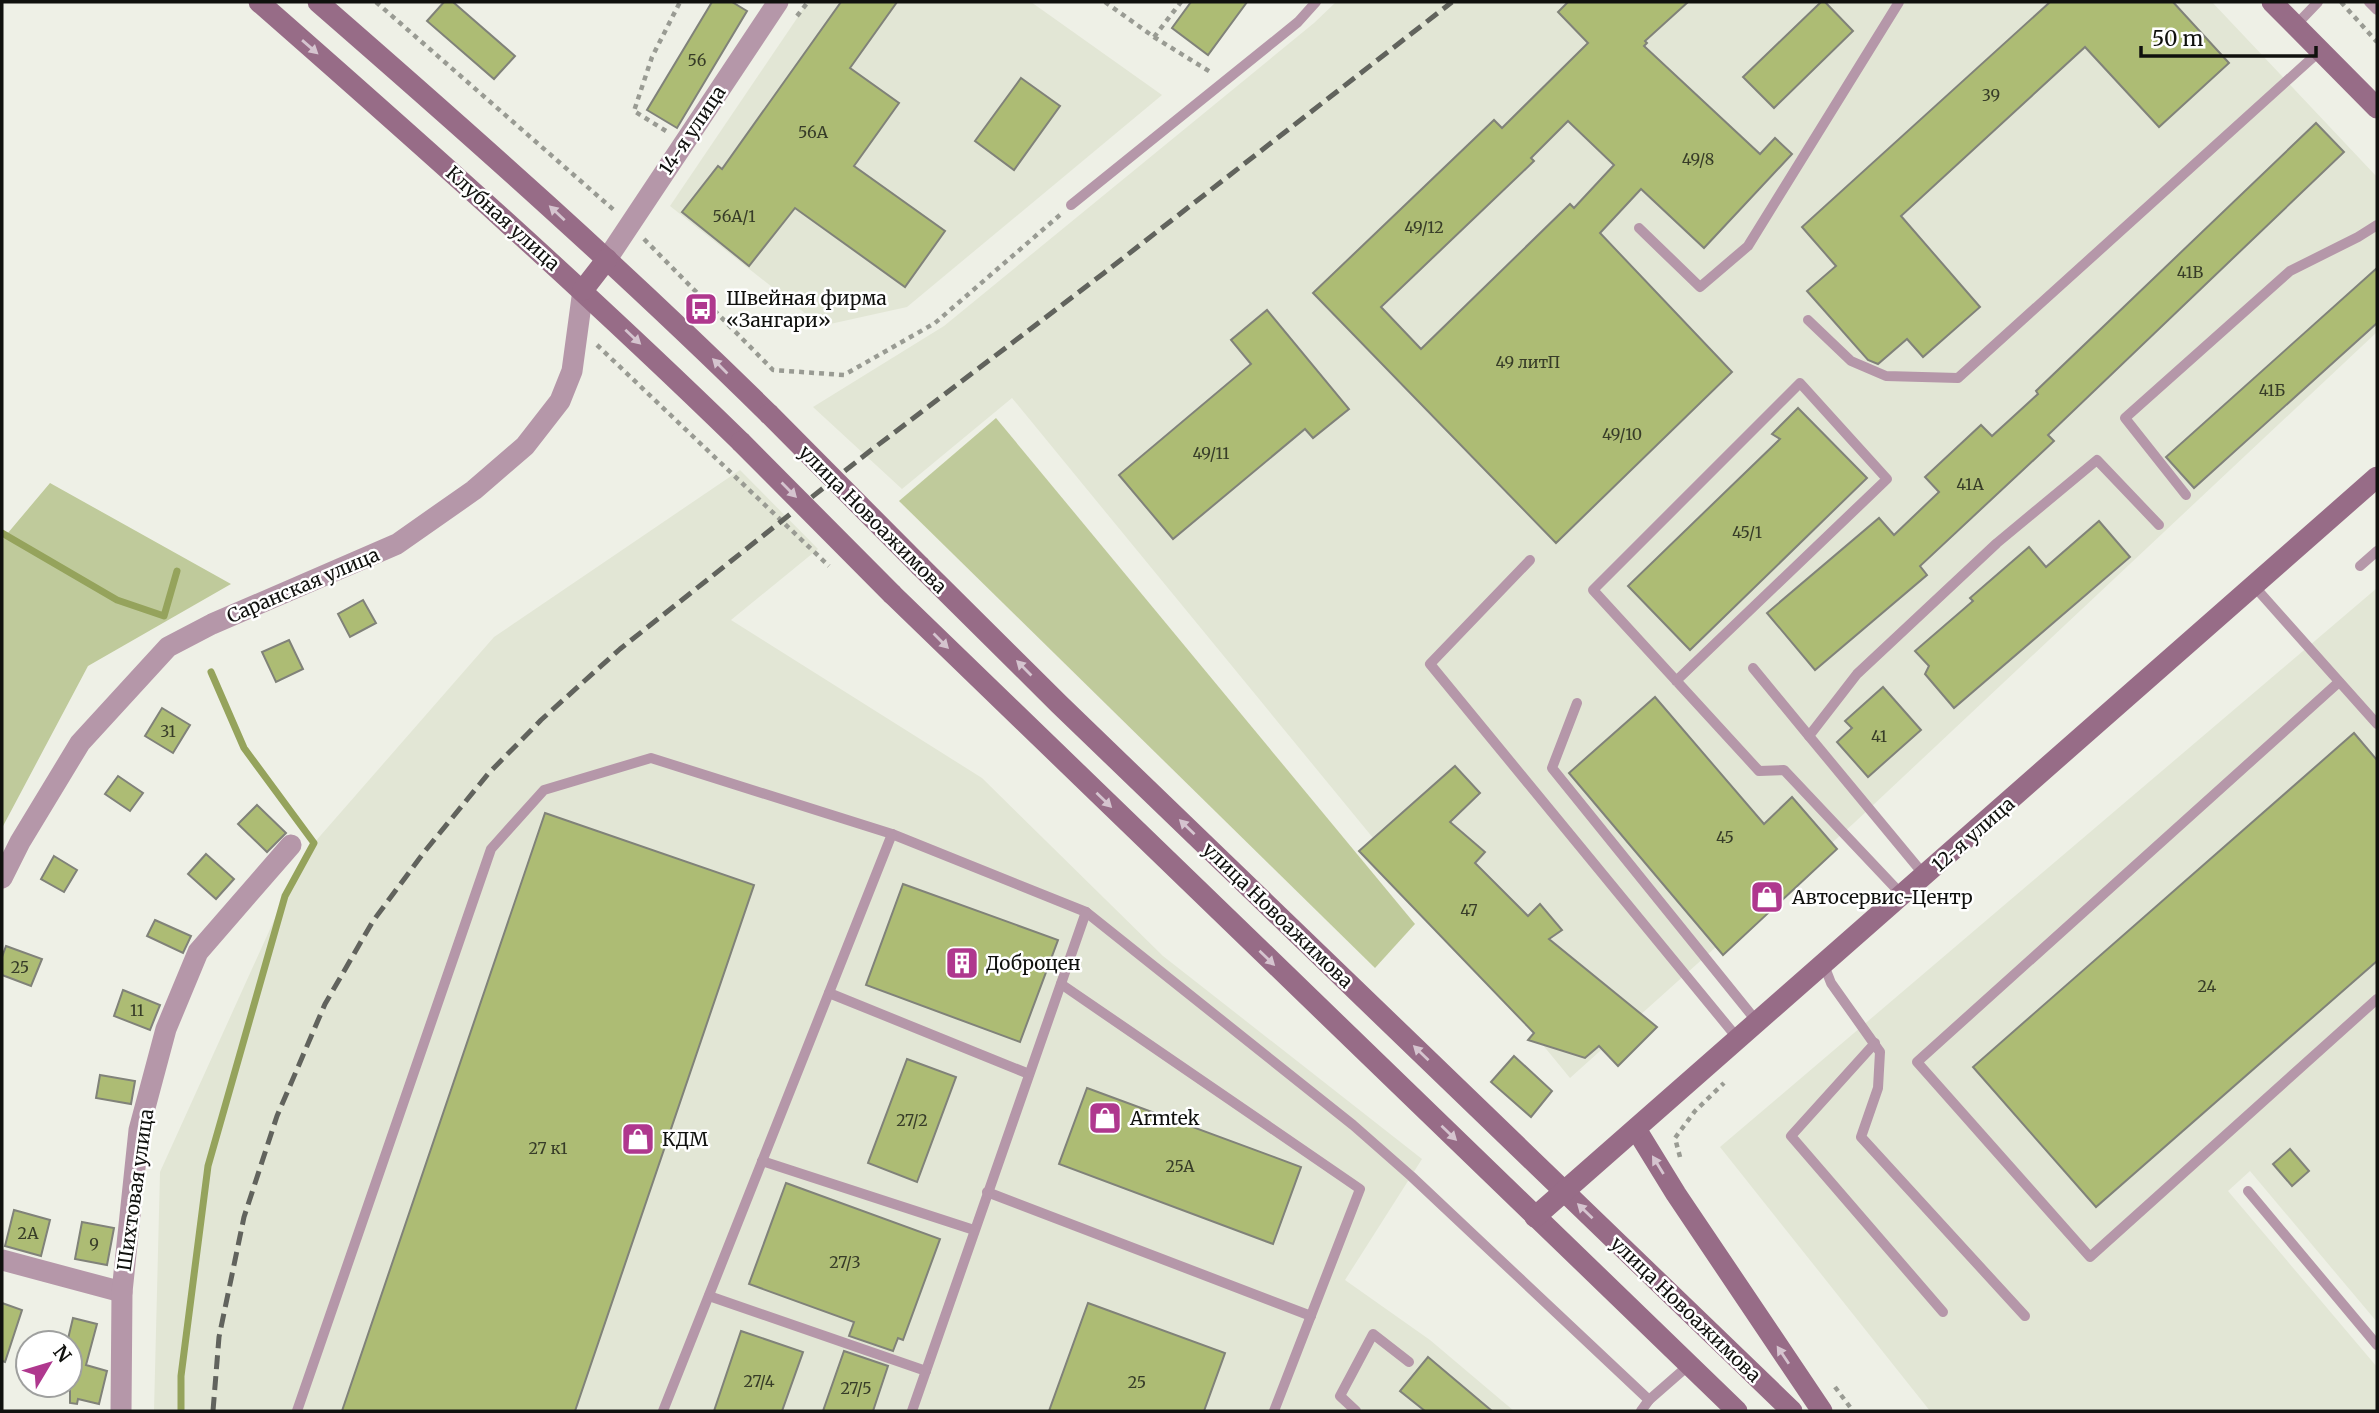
<svg xmlns="http://www.w3.org/2000/svg" width="2379" height="1413" font-family="Merriweather,serif">
<style>
.built{fill:#e2e6d5}
.green{fill:#bfca9b}
.lines{fill:none;stroke-linecap:round;stroke-linejoin:round}
.stream{stroke:#95a35c;stroke-width:7}
.building{fill:#adbc74;stroke:#808279;stroke-width:2;fill-rule:evenodd}
.path{stroke:#999b93;stroke-width:4.5;stroke-dasharray:5 5;stroke-linecap:butt}
.lane{stroke:#b597a9;stroke-width:10}
.street{stroke:#b597a9;stroke-width:21}
.secondary{stroke:#976c87;stroke-width:21}
.rail{stroke:#61635d;stroke-width:5;stroke-dasharray:14 7;stroke-linecap:butt}
.secondary-bridge{stroke:#976c87;stroke-width:21}
.oneway{fill:#d5c4cf}
.labels{text-anchor:middle;dominant-baseline:central;stroke-width:5;stroke-linejoin:round;paint-order:stroke}
.number-label{font-size:16px;fill:#373c28}
.street-label{font-size:19px;fill:#10110e;stroke:#fff}
.poi-label{font-size:19px;fill:#10110e;stroke:#fff;text-anchor:start}
</style>
<rect width="100%" height="100%" fill="#eef0e6"/>
<!-- built -->
<g class="built">
<path d="M808 2H1031L1162 95 907 307 821 326 670 206Z"/>
<path d="M1336 2H2212L2377 177V332L1854 823 1570 1078 1012 398 902 489 813 407 944 326 1314 23Z"/>
<path d="M740 470 818 549 731 620 982 778 1163 956 1422 1159 1345 1280 1430 1340 1514 1411H154L160 1172 285 896 314 843 494 637Z"/>
<path d="M2377 588V1322L2250 1171 2228 1191 2377 1367V1411H1930L1720 1147Z"/>
</g>
<!-- green -->
<g class="green">
<path d="M996 418 1415 924 1375 968 899 501Z"/>
<path d="M50 483 231 584 88 666 2 828V540Z"/>
</g>
<g class="lines">
<!-- stream -->
<g class="stream">
<path d="M2 533 117 600 164 616 177 571"/>
<path d="M181 1411V1376L208 1166 285 896 314 843 244 748 211 672"/>
</g>
</g>
<!-- building -->
<g class="building">
<path d="M444 2H453L515 56 494 79 427 21Z"/>
<path d="M712 2H732L747 11 677 128 647 110Z"/>
<path d="M841 2H897L850 68 899 103 854 166 945 231 905 287 795 208 749 266 682 212 718 166 722 169Z"/>
<path d="M1191 2H1247L1208 55 1172 28Z"/>
<path d="M1568 2H1688L1645 41 1647 43 1644 46 1760 154 1775 138 1792 154 1704 248 1641 189 1600 233 1732 372 1556 543 1313 293 1494 120 1502 128 1588 43 1558 12ZM1568 121 1614 165 1574 208 1570 204 1421 349 1381 307 1534 161 1531 158Z"/>
<path d="M1821 2H1825L1853 31 1774 108 1743 77Z"/>
<path d="M2050 2H2173L2229 63 2159 127 2085 47 1901 216 1980 307 1923 357 1907 339 1878 364 1868 360 1807 291 1836 266 1802 227Z"/>
<path d="M1021 78 1060 106 1014 170 975 141Z"/>
<path d="M2316 123 2344 152 2048 435 2054 441 1920 566 1927 575 1815 670 1767 613 1879 518 1894 535 1939 492 1925 477 1981 425 1992 436 2038 394 2036 391Z"/>
<path d="M2377 268V323L2194 488 2166 457Z"/>
<path d="M1267 310 1349 409 1313 438 1305 429 1173 539 1119 475 1251 364 1231 340Z"/>
<path d="M1798 408 1867 478 1690 650 1628 586 1780 439 1772 434Z"/>
<path d="M2099 521 2130 557 1954 708 1925 674 1929 666 1915 651 1973 601 1970 598 2029 547 2046 567Z"/>
<path d="M363 600 376 623 350 637 338 614Z"/>
<path d="M289 640 303 669 276 682 262 652Z"/>
<path d="M1883 687 1921 730 1868 777 1837 742 1852 728 1845 721Z"/>
<path d="M1655 697 1764 824 1792 797 1837 849 1723 955 1569 773Z"/>
<path d="M162 708 190 725 173 753 145 736Z"/>
<path d="M2354 733 2377 760V961L2096 1207 1973 1067Z"/>
<path d="M1455 766 1480 793 1450 822 1485 852 1475 863 1528 916 1540 904 1562 930 1549 939 1657 1027 1618 1066 1599 1046 1585 1058 1528 1040 1534 1033 1359 851Z"/>
<path d="M118 776 143 793 130 811 105 794Z"/>
<path d="M257 805 286 833 267 852 238 824Z"/>
<path d="M545 813 754 885 575 1411H342Z"/>
<path d="M206 854 234 879 216 899 188 874Z"/>
<path d="M54 856 77 870 64 892 41 879Z"/>
<path d="M903 884 1058 940 1020 1042 866 985Z"/>
<path d="M155 920 191 936 183 953 147 936Z"/>
<path d="M6 946 42 959 31 986 2 975V957Z"/>
<path d="M123 990 160 1005 150 1030 114 1016Z"/>
<path d="M1514 1056 1552 1091 1531 1117 1491 1082Z"/>
<path d="M907 1059 956 1077 917 1182 868 1163Z"/>
<path d="M100 1075 135 1081 131 1104 96 1098Z"/>
<path d="M1087 1088 1301 1167 1273 1244 1059 1164Z"/>
<path d="M2290 1149 2309 1171 2292 1186 2273 1164Z"/>
<path d="M786 1183 940 1239 903 1340 898 1338 893 1351 849 1336 854 1322 749 1284Z"/>
<path d="M14 1210 50 1220 41 1256 5 1246Z"/>
<path d="M82 1222 114 1228 107 1265 75 1259Z"/>
<path d="M2 1303 22 1310 5 1362 2 1361Z"/>
<path d="M1088 1303 1225 1353 1204 1411H1049Z"/>
<path d="M73 1318 97 1324 86 1365 107 1371 99 1404 78 1399 77 1404 70 1403V1343H67Z"/>
<path d="M741 1331 803 1352 782 1411H714Z"/>
<path d="M844 1351 888 1366 873 1411H823Z"/>
<path d="M1428 1357 1492 1411H1425L1400 1391Z"/>
</g>
<g class="lines">
<!-- path -->
<g class="path">
<path d="M376 2 615 211"/>
<path d="M1105 2 1154 37 1212 73"/>
<path d="M2341 2 2377 42"/>
<path d="M797 16 808 2"/>
<path d="M1154 37 1181 2"/>
<path d="M666 131 634 111 652 57 680 2"/>
<path d="M644 239 773 370 844 375 935 323 1061 214"/>
<path d="M597 345 829 566"/>
<path d="M1680 1157 1675 1138 1695 1111 1724 1083"/>
<path d="M1835 1387 1853 1411"/>
</g>
<!-- lane -->
<g class="lane">
<path d="M2369 2 2377 10"/>
<path d="M2296 25 2318 2"/>
<path d="M1071 205 1298 22 1316 2"/>
<path d="M1639 228 1700 287 1748 246 1899 2"/>
<path d="M1808 320 1851 361 1886 376 1958 378 2321 50"/>
<path d="M2186 495 2125 418 2290 271 2358 237 2377 225"/>
<path d="M1530 560 1430 664 1739 1040"/>
<path d="M2360 566 2377 551"/>
<path d="M2254 586 2377 724"/>
<path d="M1753 668 1809 736"/>
<path d="M1676 681 1887 479 1800 383 1593 590 1759 771 1784 770 1903 896"/>
<path d="M2339 682 1917 1062 2090 1257 2377 999"/>
<path d="M1577 703 1552 768 1758 1023"/>
<path d="M1925 876 1809 736 1857 674 1997 543 2097 460 2159 525"/>
<path d="M1824 965 1831 983 1880 1052 1878 1088 1861 1137 2025 1316"/>
<path d="M1061 984 1360 1189 1274 1411"/>
<path d="M829 993 1029 1074"/>
<path d="M1875 1043 1791 1136 1943 1312"/>
<path d="M762 1161 974 1230"/>
<path d="M2248 1191 2377 1345"/>
<path d="M987 1192 1311 1316"/>
<path d="M709 1296 926 1371"/>
<path d="M297 1411 491 849 544 790 651 758 892 834 1086 912 1353 1125 1411 1176 1649 1400 1689 1365"/>
<path d="M663 1411 892 834"/>
<path d="M912 1411 1086 912"/>
<path d="M1356 1411 1340 1396 1373 1334 1409 1362"/>
<path d="M1641 1411 1649 1400"/>
</g>
<!-- street -->
<g class="street">
<path d="M607 259 778 2"/>
<path d="M2 878 20 842 80 743 168 647 212 624 397 544 474 490 525 446 560 401 572 371 583 290"/>
<path d="M2 1260 122 1292"/>
<path d="M121 1411 122 1292 139 1130 166 1029 198 952 291 845"/>
</g>
<!-- secondary -->
<g class="secondary">
<path d="M259 2C422 145 585 290 741 442"/>
<path d="M318 2C472 136 624 271 769 414"/>
<path d="M2272 2 2377 108"/>
<path d="M583 290 607 259"/>
<path d="M920 566 1059 704 1792 1411"/>
<path d="M892 594 1737 1411"/>
<path d="M1636 1129 1676 1194 1822 1411"/>
<path d="M1535 1217 2377 477"/>
</g>
<!-- rail -->
<path class="rail" d="M213 1411 219 1337 244 1217 277 1116 325 1004 373 921 425 851 488 774 541 720 620 649 870 451 1104 273 1452 2"/>
<!-- secondary-bridge -->
<g class="secondary-bridge">
<path d="M769 414 920 566"/>
<path d="M741 442 892 594"/>
</g>
</g>
<!-- one-way arrows -->
<defs><path id="oneway-solid" d="M-6-.8H1V-3.2L6.5 0L1 3.2V.8H-6Z" transform="scale(1.75)"/></defs>
<g class="oneway">
<use href="#oneway-solid" transform="translate(310 47) rotate(41)"/>
<use href="#oneway-solid" transform="translate(557 213) rotate(-137)"/>
<use href="#oneway-solid" transform="translate(633 337) rotate(43)"/>
<use href="#oneway-solid" transform="translate(720 366) rotate(-135)"/>
<use href="#oneway-solid" transform="translate(789 490) rotate(45)"/>
<use href="#oneway-solid" transform="translate(941 641) rotate(45)"/>
<use href="#oneway-solid" transform="translate(1024 668) rotate(-135)"/>
<use href="#oneway-solid" transform="translate(1104 800) rotate(44)"/>
<use href="#oneway-solid" transform="translate(1187 827) rotate(-136)"/>
<use href="#oneway-solid" transform="translate(1267 958) rotate(44)"/>
<use href="#oneway-solid" transform="translate(1421 1053) rotate(-136)"/>
<use href="#oneway-solid" transform="translate(1449 1133) rotate(44)"/>
<use href="#oneway-solid" transform="translate(1658 1165) rotate(-122)"/>
<use href="#oneway-solid" transform="translate(1585 1211) rotate(-136)"/>
<use href="#oneway-solid" transform="translate(1783 1355) rotate(-124)"/>
</g>
<!-- icons -->
<defs>
<symbol id="bus-square" viewBox="-11 -11 22 22"><rect x="-9" y="-9" width="18" height="18" rx="4" fill="#af388e" stroke="#fff"/><path d="M-5-6H5V4H4V6H2V4H-2V6H-4V4H-5ZM-3.5-4V0h7V-4ZM-3.5 1.2v1.5H-2V1.2ZM2 1.2v1.5H3.5V1.2Z" fill="#fff"/></symbol>
<symbol id="shop-square" viewBox="-11 -11 22 22"><rect x="-9" y="-9" width="18" height="18" rx="4" fill="#af388e" stroke="#fff"/><path d="M-5-2.5h2.3a2.7 3.5 0 0 1 5.4 0H5L5.5 6h-11ZM-1.5-2.5h3a1.5 2.3 0 0 0-3 0Z" fill="#fff"/></symbol>
<symbol id="building-square" viewBox="-11 -11 22 22"><rect x="-9" y="-9" width="18" height="18" rx="4" fill="#af388e" stroke="#fff"/><path d="M-4-6H4V6H1V3H-1V6H-4ZM-2.5-4.3h1.7v1.8h-1.7ZM.8-4.3h1.7v1.8H.8ZM-2.5-1h1.7V.8h-1.7ZM.8-1h1.7V.8H.8Z" fill="#fff"/></symbol>
</defs>
<g fill-rule="evenodd">
<use href="#bus-square" x="682" y="290" width="38" height="38"/>
<use href="#shop-square" x="1748" y="878" width="38" height="38"/>
<use href="#building-square" x="943" y="944" width="38" height="38"/>
<use href="#shop-square" x="1086" y="1099" width="38" height="38"/>
<use href="#shop-square" x="619" y="1120" width="38" height="38"/>
</g>
<g class="labels">
<!-- number labels -->
<g class="number-label">
<text x="697" y="60">56</text>
<text x="1991" y="95">39</text>
<text x="813" y="132">56А</text>
<text x="1698" y="159">49/8</text>
<text x="734" y="216">56А/1</text>
<text x="1424" y="227">49/12</text>
<text x="2190" y="272">41В</text>
<text x="1528" y="362">49 литП</text>
<text x="2272" y="390">41Б</text>
<text x="1622" y="434">49/10</text>
<text x="1211" y="453">49/11</text>
<text x="1970" y="484">41А</text>
<text x="1747" y="532">45/1</text>
<text x="168" y="731">31</text>
<text x="1879" y="736">41</text>
<text x="1725" y="837">45</text>
<text x="1469" y="910">47</text>
<text x="20" y="967">25</text>
<text x="2207" y="986">24</text>
<text x="137" y="1010">11</text>
<text x="912" y="1120">27/2</text>
<text x="548" y="1148">27 к1</text>
<text x="1180" y="1166">25А</text>
<text x="28" y="1233">2А</text>
<text x="94" y="1244">9</text>
<text x="845" y="1262">27/3</text>
<text x="759" y="1381">27/4</text>
<text x="1137" y="1382">25</text>
<text x="856" y="1388">27/5</text>
</g>
<!-- street labels -->
<g class="street-label">
<text transform="translate(692 130) rotate(-56)">14-я улица</text>
<text transform="translate(503 218) rotate(42)">Клубная улица</text>
<text transform="translate(873 519) rotate(45)">улица Новоажимова</text>
<text transform="translate(303 585) rotate(-23)">Саранская улица</text>
<text transform="translate(1973 834) rotate(-41)">12-я улица</text>
<text transform="translate(1278 915) rotate(44)">улица Новоажимова</text>
<text transform="translate(135 1190) rotate(-82)">Шихтовая улица</text>
<text transform="translate(1686 1309) rotate(44)">улица Новоажимова</text>
</g>
<!-- poi labels -->
<g class="poi-label">
<text x="726" y="298">Швейная фирма<tspan x="726" dy="22">«Зангари»</tspan></text>
<text x="1792" y="897">Автосервис-Центр</text>
<text x="986" y="963">Доброцен</text>
<text x="1130" y="1118">Armtek</text>
<text x="662" y="1139">КДМ</text>
</g>
</g>
<!-- border -->
<rect width="2379" height="1413" fill="none" stroke="#10110e" stroke-width="7"/>
<!-- north arrow -->
<g transform="translate(49 1364) rotate(52)"><circle r="33" fill="#ffffff" stroke="#9fa09f" stroke-width="2"/>
<path d="M0-5L12 26L0 18L-12 26Z" fill="#af388e"/>
<text y="-10" font-size="19" font-weight="bold" text-anchor="middle" fill="#10110e">N</text>
</g>
<!-- scale -->
<path d="M2141 46v10h175v-10" fill="none" stroke="#10110e" stroke-width="3.5"/>
<text x="2152" y="46" font-size="21" fill="#10110e" stroke="#ffffff" stroke-width="5" paint-order="stroke">50 m</text>
</svg>
